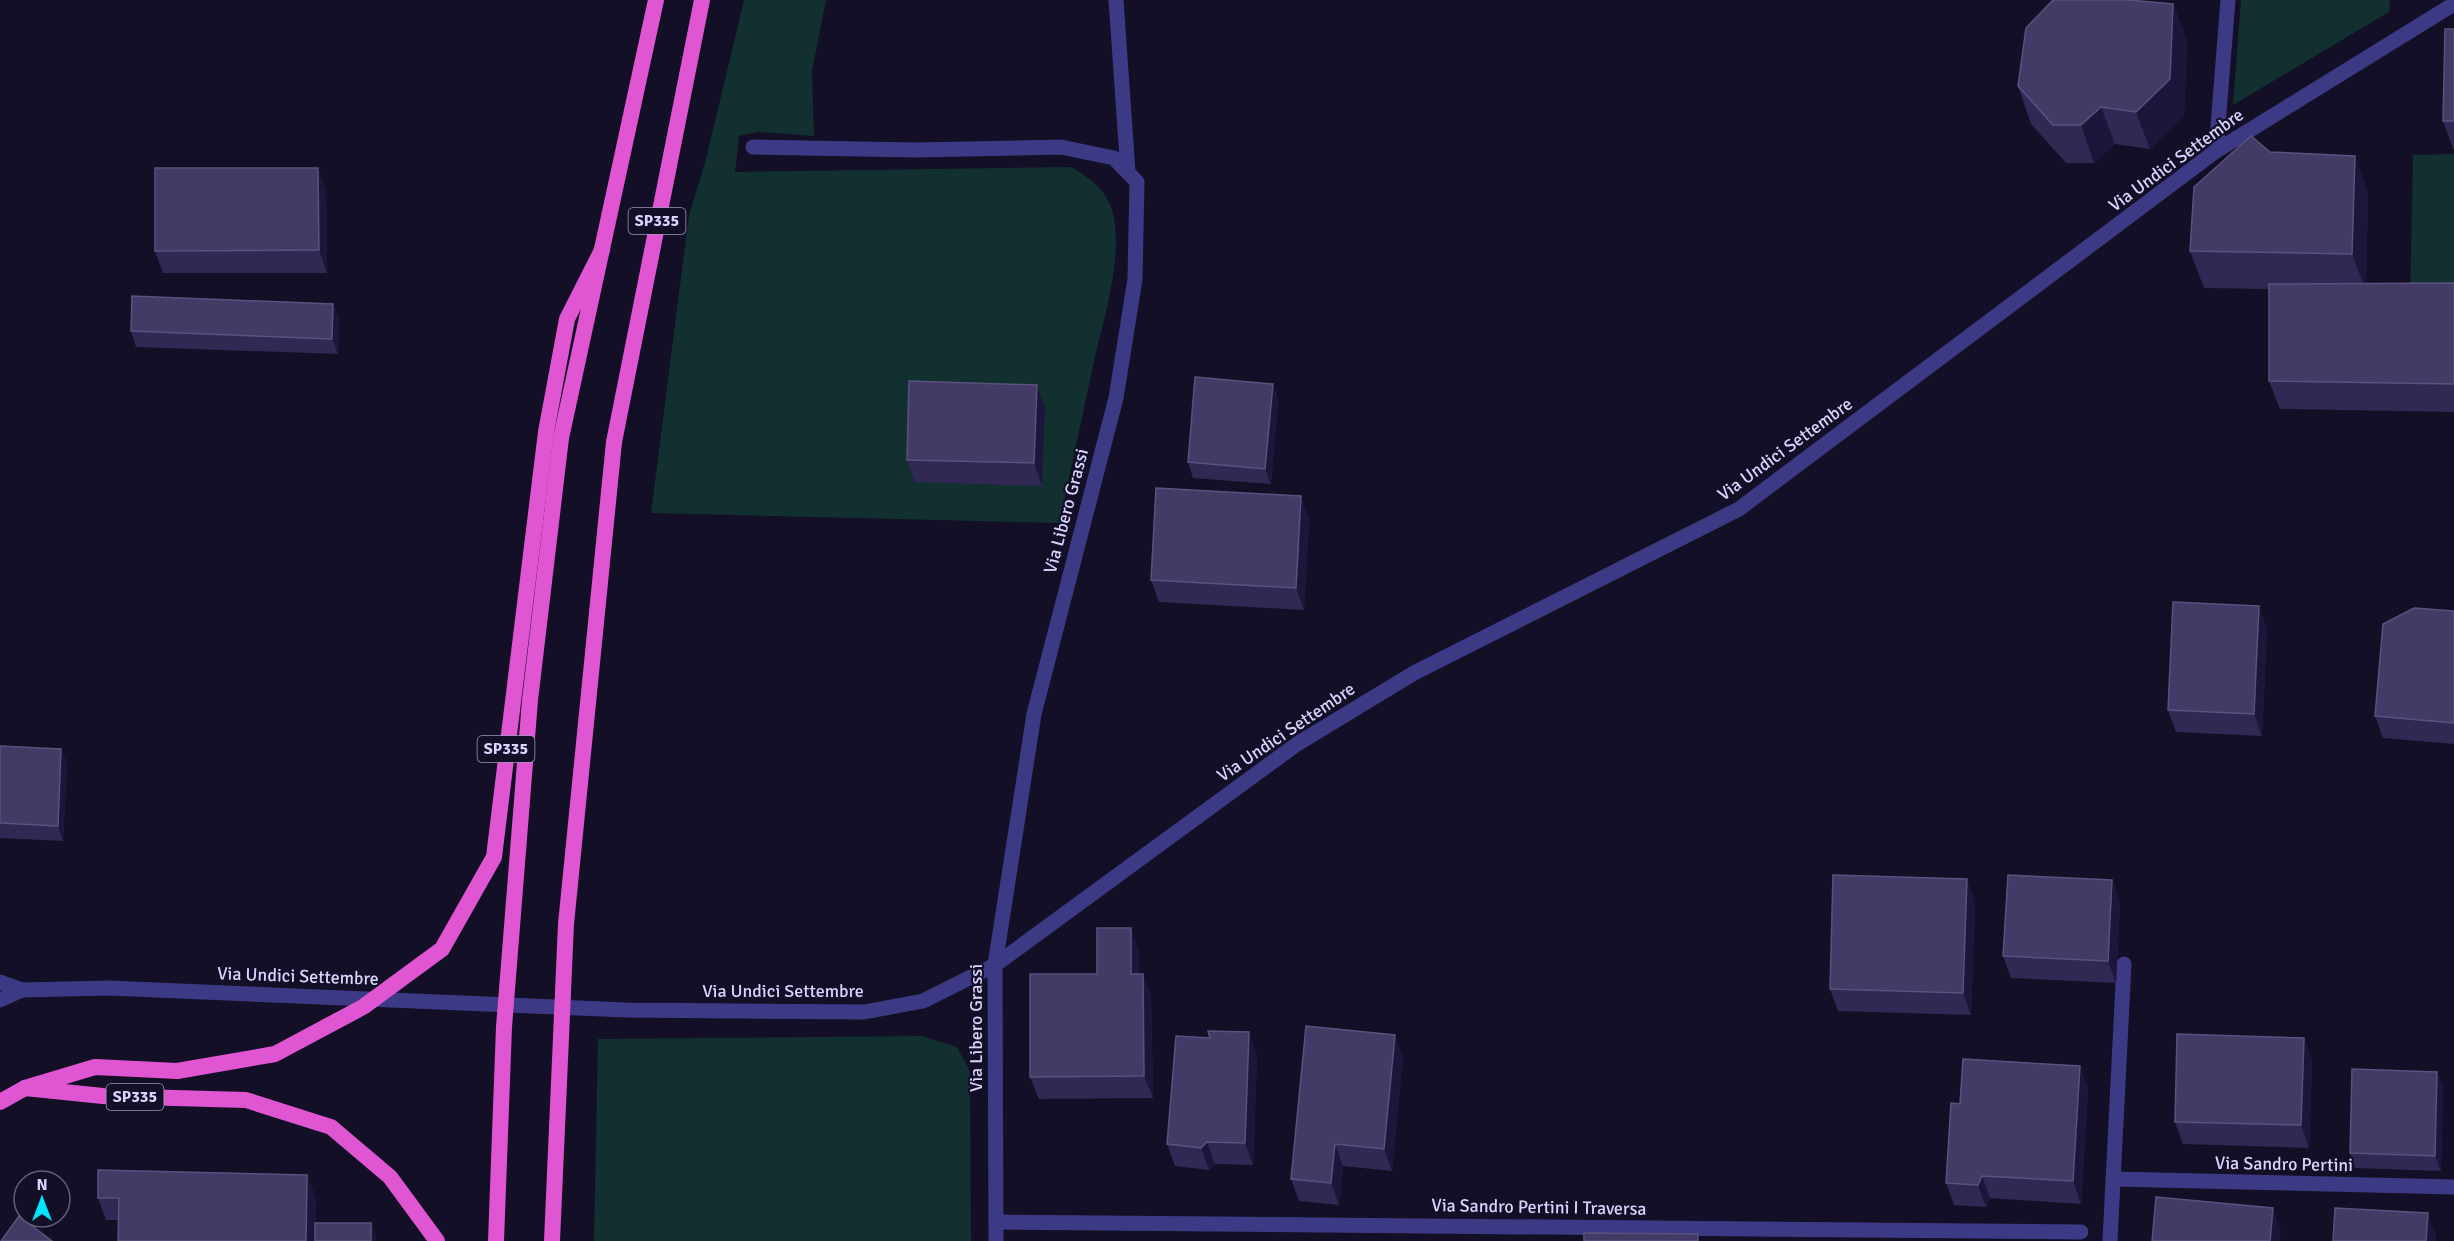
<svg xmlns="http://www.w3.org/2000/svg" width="2454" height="1241" font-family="Signika,sans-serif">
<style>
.green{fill:#12302f}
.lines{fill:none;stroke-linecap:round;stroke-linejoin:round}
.minor{stroke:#3d3a85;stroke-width:15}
.trunk{stroke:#e055d1;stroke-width:16}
.trunk-bridge{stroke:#e055d1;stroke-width:16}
.wall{fill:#312854}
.shaded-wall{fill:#1d163a}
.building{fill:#433a66;stroke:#5a527e;stroke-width:1.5}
.labels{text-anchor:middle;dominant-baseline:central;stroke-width:4.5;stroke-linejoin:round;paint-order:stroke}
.shield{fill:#130f26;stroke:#9e99be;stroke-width:1.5}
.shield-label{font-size:16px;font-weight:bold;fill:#d9d4ff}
.street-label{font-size:18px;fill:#d9d4ff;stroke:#130f26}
</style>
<rect width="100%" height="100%" fill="#130f26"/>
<!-- green -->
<g class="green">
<path d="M744 0H826L812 71 814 136 757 132 739 136 735 172 1071 167C1090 178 1107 190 1113 213 1123 256 1105 315 1095 357 1083 413 1071 468 1060 523L651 513 689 215 705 163Z"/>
<path d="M2241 0H2390L2389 12 2233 105Z"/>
<path d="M2454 154V304H2410L2413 155Z"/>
<path d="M922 1036 957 1047 970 1072 971 1241H594L598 1039Z"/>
</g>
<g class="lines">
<!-- minor -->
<g class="minor">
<path d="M1116 0 1128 172"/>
<path d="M753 147 916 150 1061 147 1114 158 1137 182 1135 279 1116 398 1034 714 995 965 996 1241"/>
<path d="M2216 151 2228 0"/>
<path d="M0 982 22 990"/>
<path d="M0 1000 22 990 109 988 626 1010 864 1012 923 1001 995 965 1297 744 1414 673 1739 509 2216 151 2454 4"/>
<path d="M2113 1179 2454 1187"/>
<path d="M996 1222 2081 1232"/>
<path d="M2110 1241 2124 964"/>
</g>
<!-- trunk -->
<g class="trunk">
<path d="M561 438 656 0"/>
<path d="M614 442 702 0"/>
<path d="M25 1088 103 1096 246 1100 331 1127 390 1177 437 1241"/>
<path d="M0 1102 25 1088 95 1067 177 1071"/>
</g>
<!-- trunk-bridge -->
<g class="trunk-bridge">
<path d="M177 1071 275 1054 363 1007 442 949 494 857 546 432 567 319 602 250"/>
<path d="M496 1241 504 1027 530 700 561 438"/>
<path d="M552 1241 566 924 614 442"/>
</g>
</g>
<!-- wall -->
<g class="wall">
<path d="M2173 4 2187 41 2184 116 2150 149 2115 144 2094 163H2066L2031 124 2018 86Z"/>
<path d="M2454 29V149H2453L2443 121Z"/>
<path d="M2270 152 2355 156 2368 194 2366 284 2454 283V412L2280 409 2269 381V289L2204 288 2190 251Z"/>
<path d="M326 190 327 273H163L155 251Z"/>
<path d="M333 304 339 319 338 354 136 347 131 331Z"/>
<path d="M1273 384 1278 399 1271 484 1193 478 1188 462Z"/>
<path d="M1037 385 1045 407 1042 486 915 482 907 460Z"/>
<path d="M1301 496 1309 519 1304 610 1159 602 1151 580Z"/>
<path d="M2454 611V744L2383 738 2375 716Z"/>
<path d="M2267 628 2262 736 2176 732 2168 710Z"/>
<path d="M0 746 61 749 67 764 63 841 0 838Z"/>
<path d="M2112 880 2120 902 2116 983 2011 978 2003 956Z"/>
<path d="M1975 901 1971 1015 1838 1011 1830 989Z"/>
<path d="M1139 950V974H1143L1151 996 1153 1098 1039 1099 1030 1077 1097 974Z"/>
<path d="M2304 1038 2312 1061 2309 1148 2183 1144 2175 1122Z"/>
<path d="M1257 1055 1253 1165 1215 1164 1209 1170 1175 1166 1167 1144Z"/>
<path d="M1403 1057 1392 1171 1343 1166 1339 1205 1299 1201 1291 1179Z"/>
<path d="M2437 1072 2443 1087 2441 1171 2355 1168 2350 1153Z"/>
<path d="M2088 1088 2081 1204 1990 1198 1986 1207 1954 1205 1946 1183 1960 1104Z"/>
<path d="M316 1197 315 1223H371L376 1238V1241H315L118 1220H106L98 1198Z"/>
</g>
<!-- shaded-wall -->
<g class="shaded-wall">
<path d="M2173 4 2187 41 2184 116 2150 149 2136 112Z"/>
<path d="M2101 107 2115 144 2094 163 2081 125Z"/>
<path d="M2355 156 2368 194 2366 291 2352 254Z"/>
<path d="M318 168 326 190 327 273 319 250Z"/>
<path d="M333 304 339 319 338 354 332 339Z"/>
<path d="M1273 384 1278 399 1271 484 1265 469Z"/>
<path d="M1037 385 1045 407 1042 486 1034 463Z"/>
<path d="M1301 496 1309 519 1304 610 1296 588Z"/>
<path d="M2259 606 2267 628 2262 736 2254 714Z"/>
<path d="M61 749 67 764 63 841 58 826Z"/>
<path d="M1967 879 1975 901 1971 1015 1963 993Z"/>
<path d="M2112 880 2120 902 2116 983 2108 961Z"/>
<path d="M1131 928 1139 950V996L1131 974Z"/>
<path d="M1143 974 1151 996 1153 1098 1144 1076Z"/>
<path d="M1249 1032 1257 1055 1253 1165 1245 1143Z"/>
<path d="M1395 1035 1403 1057 1392 1171 1384 1149Z"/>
<path d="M2304 1038 2312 1061 2309 1148 2301 1125Z"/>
<path d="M2080 1066 2088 1088 2081 1204 2073 1181Z"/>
<path d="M2437 1072 2443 1087 2441 1171 2435 1156Z"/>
<path d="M1207 1142 1215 1164 1209 1170 1201 1148Z"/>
<path d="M1335 1144 1343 1166 1339 1205 1331 1183Z"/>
<path d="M307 1175 316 1197 315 1241H306Z"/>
<path d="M1982 1176 1990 1198 1986 1207 1978 1185Z"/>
<path d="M2273 1208 2281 1231 2280 1241H2270Z"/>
<path d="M2428 1213 2436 1235V1241H2426Z"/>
<path d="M371 1223 376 1238V1241H371Z"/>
</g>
<!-- building -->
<g class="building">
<path d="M2053 0H2129L2173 4 2170 79 2136 112 2101 107 2081 125H2053L2018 86 2026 28Z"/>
<path d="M2445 29H2454V121H2443Z"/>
<path d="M2251 136 2270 152 2355 156 2352 254 2190 251 2194 187Z"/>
<path d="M155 168H318L319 250 155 251Z"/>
<path d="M2454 283V384L2269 381V284Z"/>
<path d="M132 296 333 304 332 339 131 331Z"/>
<path d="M1195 377 1273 384 1265 469 1188 462Z"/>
<path d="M909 381 1037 385 1034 463 907 460Z"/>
<path d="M1156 488 1301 496 1296 588 1151 580Z"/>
<path d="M2173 602 2259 606 2254 714 2168 710Z"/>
<path d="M2414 608 2454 611V723L2375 716 2383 624Z"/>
<path d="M0 746 61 749 58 826 0 823Z"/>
<path d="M1833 875 1967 879 1963 993 1830 989Z"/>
<path d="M2008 875 2112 880 2108 961 2003 956Z"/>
<path d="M1097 928H1131V974H1143L1144 1076 1030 1077V974H1097Z"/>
<path d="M1306 1026 1395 1035 1384 1149 1335 1144 1331 1183 1291 1179Z"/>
<path d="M1208 1031 1249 1032 1245 1143 1207 1142 1201 1148 1167 1144 1176 1036 1210 1038Z"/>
<path d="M2177 1034 2304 1038 2301 1125 2175 1122Z"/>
<path d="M1963 1059 2080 1066 2073 1181 1982 1176 1978 1185 1946 1183 1951 1103 1960 1104Z"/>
<path d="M2352 1069 2437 1072 2435 1156 2350 1153Z"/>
<path d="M98 1170 307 1175 306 1241H118L119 1198H98Z"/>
<path d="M2156 1197 2273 1208 2270 1241H2152Z"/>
<path d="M2335 1208 2428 1213 2426 1241H2333Z"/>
<path d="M19 1216 52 1241H1Z"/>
<rect x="315" y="1223" width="56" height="18"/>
<path d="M1584 1233 1698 1234V1241H1584Z"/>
</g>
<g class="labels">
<!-- shield labels -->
<g class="shield">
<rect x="628.5" y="208" width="57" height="26" rx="4.5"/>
<rect x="477.5" y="736" width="57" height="26" rx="4.5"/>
<rect x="106.5" y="1084" width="57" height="26" rx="4.5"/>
</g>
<g class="shield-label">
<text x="657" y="221">SP335</text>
<text x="506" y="749">SP335</text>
<text x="135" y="1097">SP335</text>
</g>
<!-- street labels -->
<g class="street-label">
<text transform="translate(2176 160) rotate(-36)">Via Undici Settembre</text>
<text transform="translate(1785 449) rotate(-36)">Via Undici Settembre</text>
<text transform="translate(1066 511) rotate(-75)">Via Libero Grassi</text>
<text transform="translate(1286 732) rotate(-34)">Via Undici Settembre</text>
<text transform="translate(298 976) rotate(2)">Via Undici Settembre</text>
<text x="783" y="991">Via Undici Settembre</text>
<text transform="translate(976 1028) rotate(-90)">Via Libero Grassi</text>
<text transform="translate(2284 1164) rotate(1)">Via Sandro Pertini</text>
<text transform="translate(1539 1207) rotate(1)">Via Sandro Pertini I Traversa</text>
</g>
</g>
<!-- north arrow -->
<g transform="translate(42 1199)"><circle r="28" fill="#130f26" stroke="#625e7d" stroke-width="1.5"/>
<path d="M0-4.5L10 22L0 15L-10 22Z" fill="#00e5ff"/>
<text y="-9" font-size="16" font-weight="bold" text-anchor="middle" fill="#d9d4ff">N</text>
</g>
</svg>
